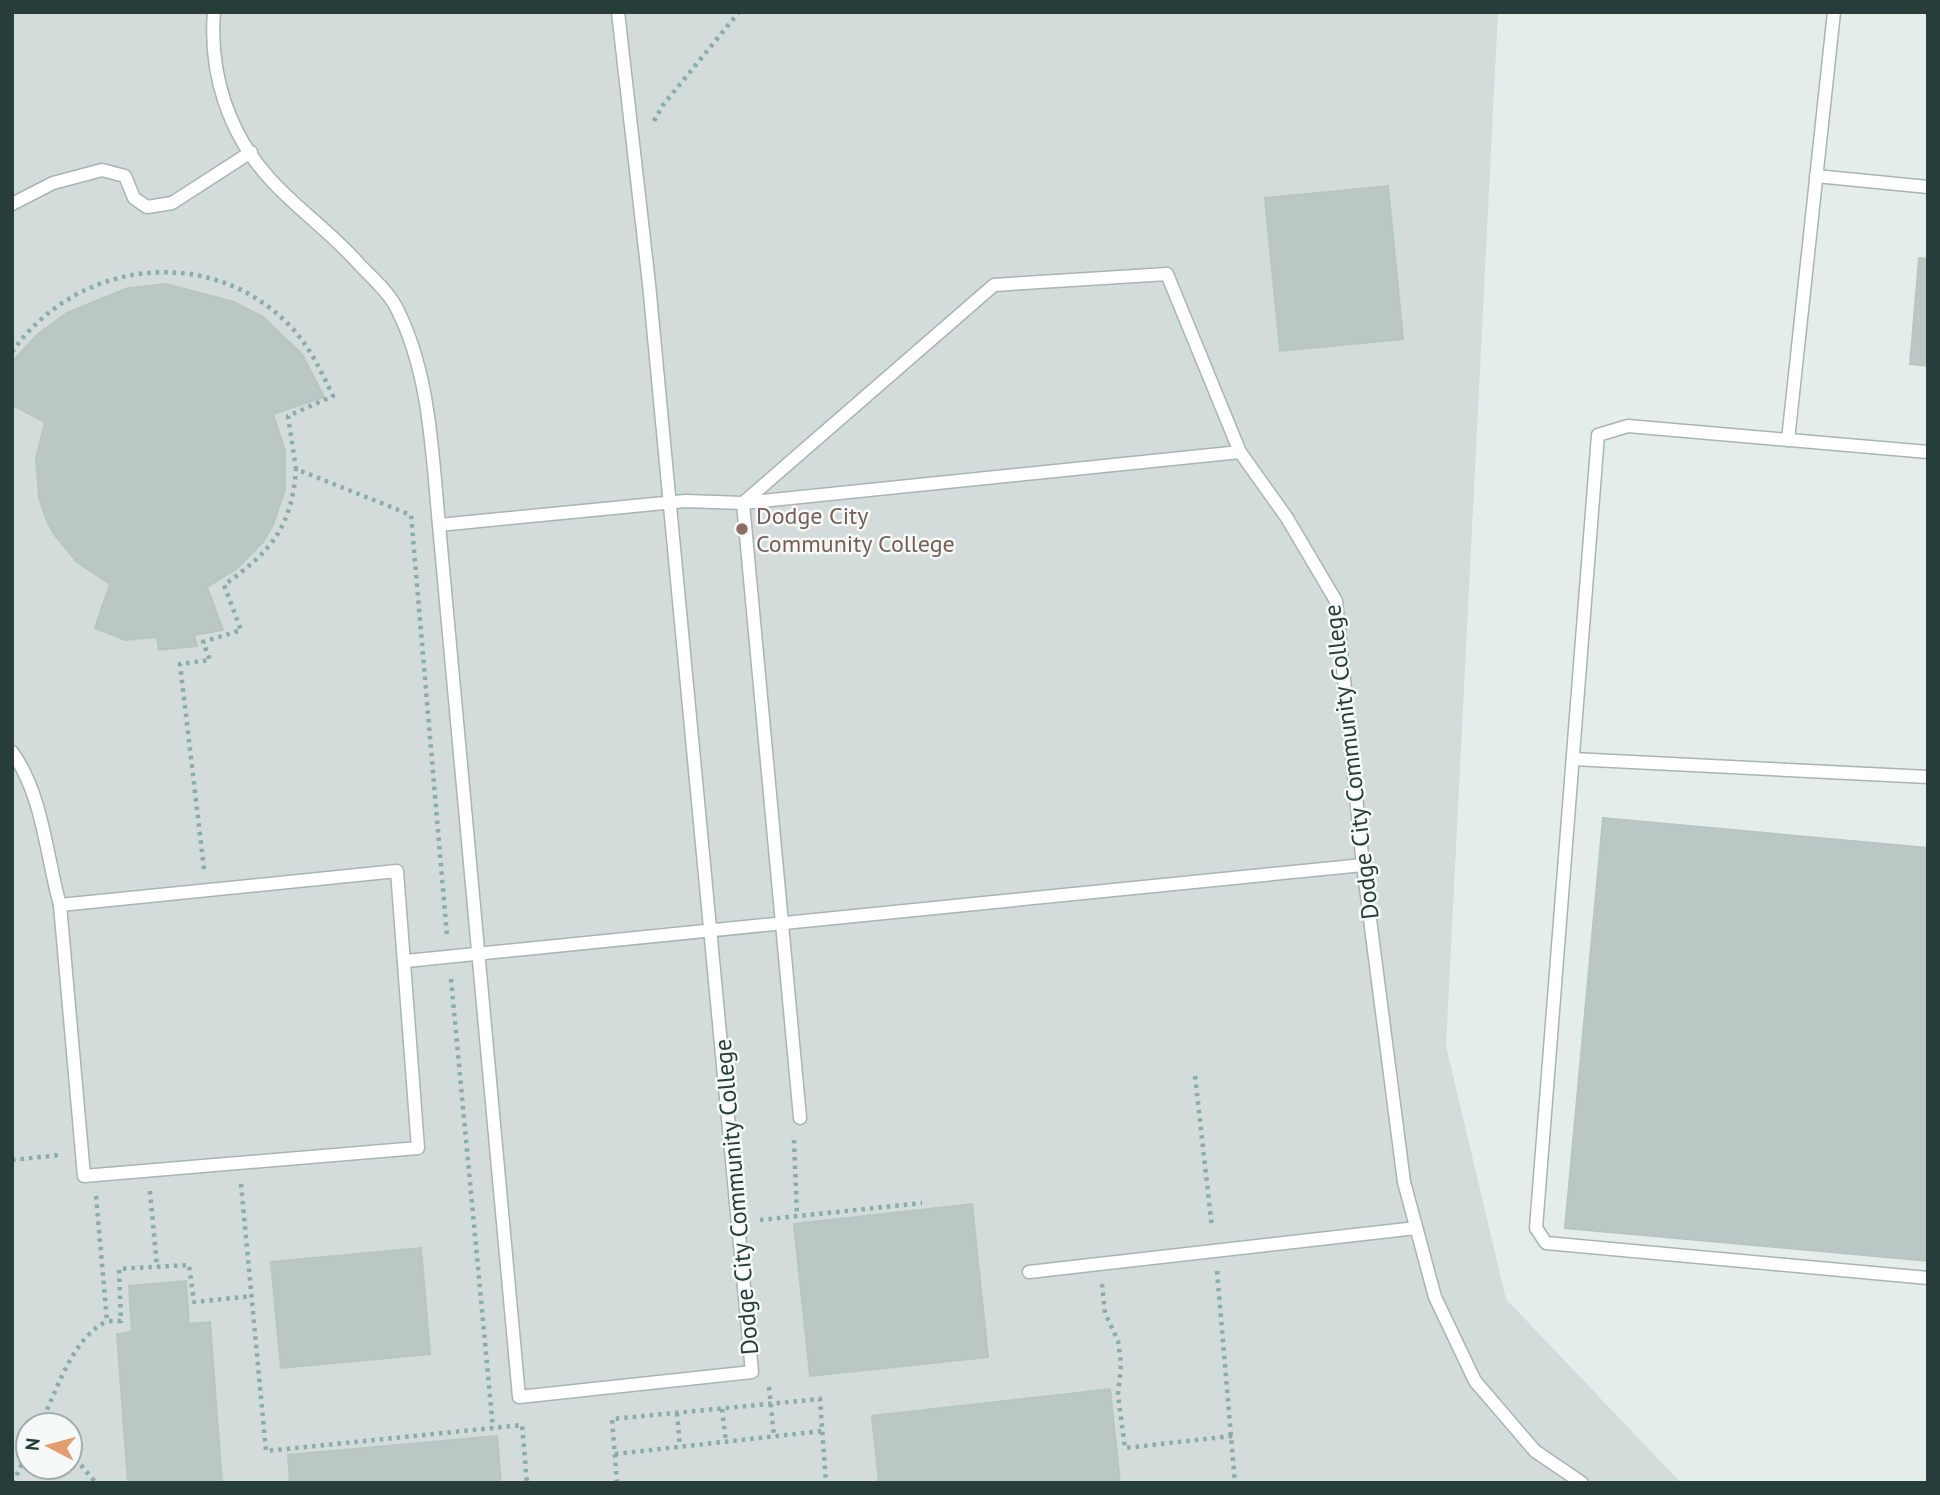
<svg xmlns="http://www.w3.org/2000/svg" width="1940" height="1495" font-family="'PT Sans',sans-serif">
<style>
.built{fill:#d3dcda;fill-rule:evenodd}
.building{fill:#bbc7c4;stroke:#b8c6c2;stroke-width:2}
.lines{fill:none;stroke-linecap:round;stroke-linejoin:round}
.lane-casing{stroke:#a8b5b2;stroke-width:15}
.path{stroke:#89ada7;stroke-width:4.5;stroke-dasharray:3.5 5;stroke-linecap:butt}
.lane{stroke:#fff;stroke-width:12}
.education-dot{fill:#8d6e63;stroke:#f5f9f8;stroke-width:2.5}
.labels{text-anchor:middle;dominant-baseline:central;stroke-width:5;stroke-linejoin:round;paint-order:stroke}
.education-label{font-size:24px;fill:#785e54;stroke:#f5f9f8;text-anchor:start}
.street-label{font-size:24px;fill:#263d3a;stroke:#f5f9f8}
</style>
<rect width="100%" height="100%" fill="#e5edeb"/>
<!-- built -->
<path class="built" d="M12 12H1498L1446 1046 1506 1299 1681 1483H12ZM28 1425H70V1467H28Z"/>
<!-- building -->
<g class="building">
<path d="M1388 186 1403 339 1280 351 1265 198Z"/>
<path d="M1919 258 1928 259V366L1910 364Z"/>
<path d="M166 284 234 302 263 317 302 354 324 397 273 414 285 451V489L273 525 263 542 236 569 207 587 223 630 194 635 197 646 159 650 157 637 125 640 95 628 110 584 77 562 53 533 45 516 39 497 36 459 45 422 12 405V362L38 334 67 313 128 288Z"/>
<path d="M1603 818 1928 848V1261L1565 1228Z"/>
<path d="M972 1204 988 1357 810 1376 794 1224Z"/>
<path d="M421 1248 430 1354 281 1368 271 1262Z"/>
<path d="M186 1281 189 1324 210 1322 222 1483H128L117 1334 132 1332 129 1286Z"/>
<path d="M1110 1389 1120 1483H879L872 1416Z"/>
<path d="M497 1436 501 1483H290L288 1455Z"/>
</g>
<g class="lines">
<defs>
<g id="lane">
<path d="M214 12C209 73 228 133 270 179 297 209 331 232 358 263 370 276 388 291 396 307 430 372 432 453 439 525L519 1397 752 1372 649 284 618 12"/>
<path d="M1816 176 1928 187"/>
<path d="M12 204 53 183 102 170 125 176 134 198 147 207 172 203 251 152"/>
<path d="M1788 440 1834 12"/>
<path d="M1928 452 1628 426 1598 435 1536 1228 1546 1243 1928 1278"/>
<path d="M439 525 685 501 743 503 1240 452 1287 518 1336 601 1363 865 1404 1182 1435 1297 1475 1381 1535 1451 1582 1483"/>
<path d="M12 752C43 795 46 855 60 905"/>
<path d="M1573 759 1928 777"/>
<path d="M397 871 418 1148 84 1176 60 905Z"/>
<path d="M406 961 1363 865"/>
<path d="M800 1118 743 503 994 285 1167 274 1240 452"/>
<path d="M1029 1272 1416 1228"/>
</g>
</defs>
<!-- lane casing -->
<use href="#lane" class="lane-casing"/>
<!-- path -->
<g class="path">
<path d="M654 121 663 105 739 12"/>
<path d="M12 352C77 259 212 243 291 327 310 347 321 371 333 396L288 416 296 469 411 515 447 936"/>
<path d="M204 869 180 664 210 660 203 642 241 630 224 585C270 552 292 528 296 469"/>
<path d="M451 979 493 1428"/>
<path d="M1195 1076 1212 1228"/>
<path d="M794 1140 797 1216"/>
<path d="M12 1160 60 1155"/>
<path d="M241 1184 266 1451 522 1425 527 1483"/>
<path d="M150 1191 157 1267"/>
<path d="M96 1196 107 1321H121L119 1269 189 1265 194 1302 252 1296"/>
<path d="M760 1220 922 1203"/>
<path d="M1217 1271 1235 1483"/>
<path d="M1102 1284 1105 1313 1118 1341 1121 1364 1118 1395 1125 1448 1232 1436"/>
<path d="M769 1387 774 1437"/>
<path d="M722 1409 726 1442"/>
<path d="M677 1413 680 1447"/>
<path d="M40 1425C57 1391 71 1339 107 1321"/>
<path d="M70 1452 96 1483"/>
<path d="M615 1454 822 1431"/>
<path d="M13 1483 28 1451"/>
<path d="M617 1483 612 1419 820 1399 826 1483"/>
</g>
<!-- lane -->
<use href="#lane" class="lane"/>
</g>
<!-- markers -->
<circle class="education-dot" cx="742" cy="529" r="7"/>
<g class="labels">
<!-- education labels -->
<g class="education-label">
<text x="756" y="515">Dodge City<tspan x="756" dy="28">Community College</tspan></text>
</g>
<!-- street labels -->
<g class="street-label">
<text transform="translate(1351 762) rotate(-97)">Dodge City Community College</text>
<text transform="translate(736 1197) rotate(-95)">Dodge City Community College</text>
</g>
</g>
<!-- border -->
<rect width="1940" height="1495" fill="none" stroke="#263d3a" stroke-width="28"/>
<!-- north arrow -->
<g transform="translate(49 1446) rotate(276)"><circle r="33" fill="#f5f9f8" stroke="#a2aeac" stroke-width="2"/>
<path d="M0-5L12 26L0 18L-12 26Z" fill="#e39d6c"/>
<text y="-10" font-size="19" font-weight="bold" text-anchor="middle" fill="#263d3a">N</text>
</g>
</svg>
